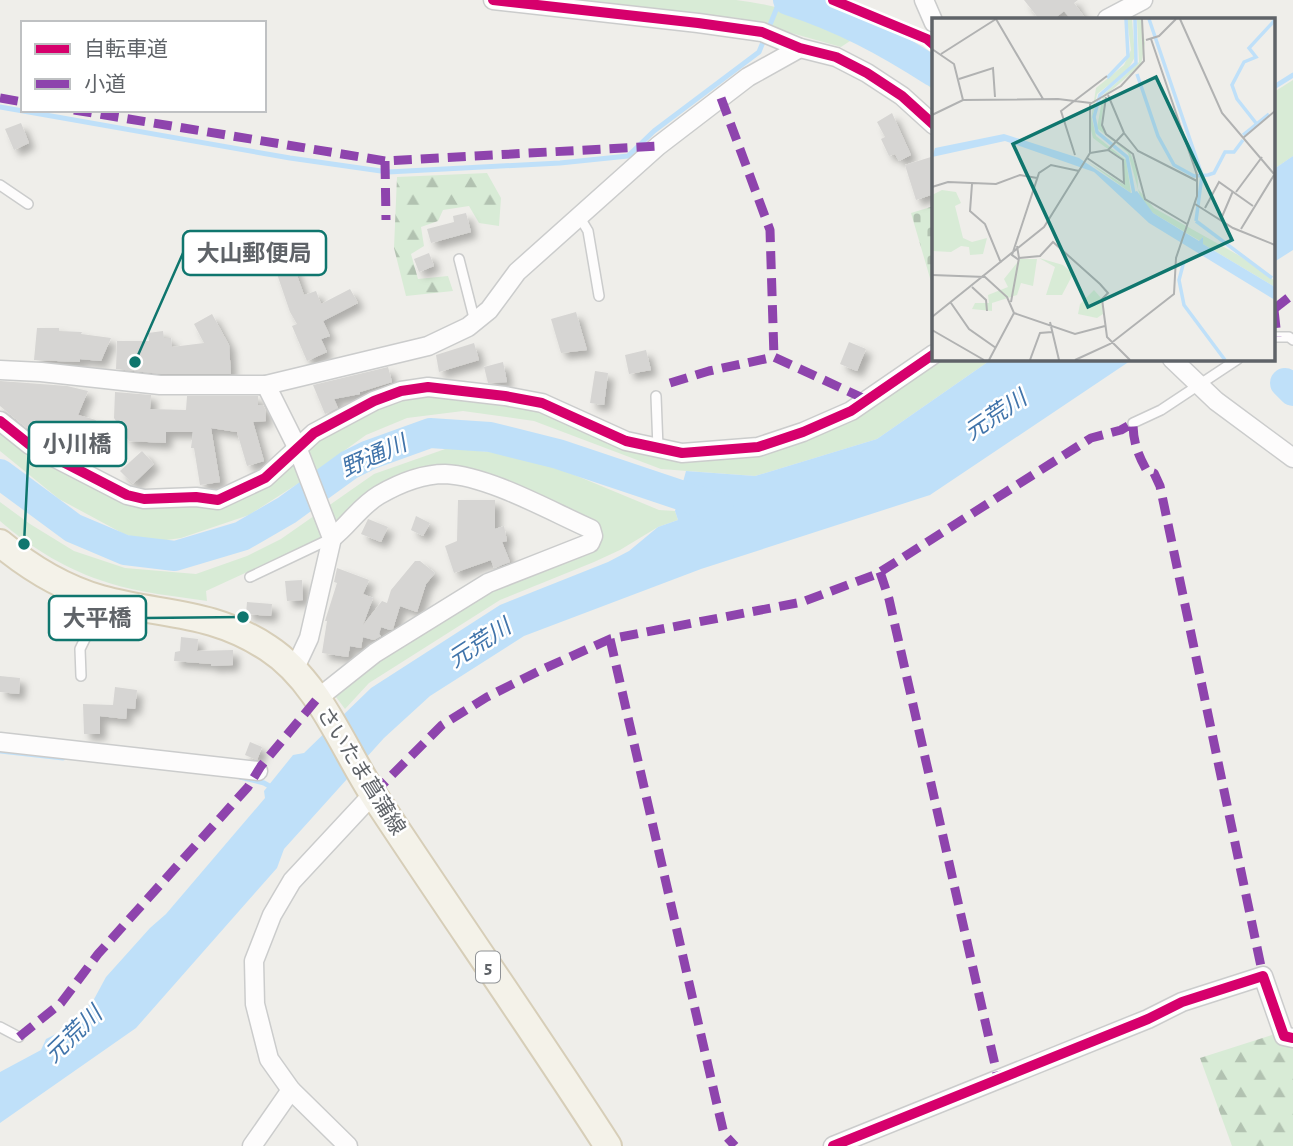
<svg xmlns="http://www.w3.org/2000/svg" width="1293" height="1146" font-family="'Alegreya Sans','Noto Sans JP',sans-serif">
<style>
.green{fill:#d8ebd6}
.forest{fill:url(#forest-firs)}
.cemetery{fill:url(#cemetery-stones)}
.water{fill:#bfe0f9}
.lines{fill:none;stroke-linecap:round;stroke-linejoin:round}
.stream{stroke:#bfe0f9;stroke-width:5}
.canal{stroke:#bfe0f9;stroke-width:18}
.river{stroke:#bfe0f9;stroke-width:30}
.building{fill:#d6d5d3;filter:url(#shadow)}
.service-casing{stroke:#cbcccc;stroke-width:12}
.minor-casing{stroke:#cbcccc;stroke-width:21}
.primary-casing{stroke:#d7ceb8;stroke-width:30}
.service{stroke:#fdfcfc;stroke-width:9}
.minor{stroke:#fdfcfc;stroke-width:18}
.primary{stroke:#f4f2e9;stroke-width:26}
.quiet{stroke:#8e44ad;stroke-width:9;stroke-dasharray:18 9;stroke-linecap:butt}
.cycleway-casing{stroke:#fff;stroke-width:15}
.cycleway{stroke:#d6006c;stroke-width:10}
.labels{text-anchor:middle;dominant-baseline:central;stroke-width:5;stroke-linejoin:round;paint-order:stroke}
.shield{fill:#fff;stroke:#8f9295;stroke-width:2}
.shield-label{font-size:19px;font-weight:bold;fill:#5f6368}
.street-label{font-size:21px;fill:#5f6368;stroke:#fff}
.water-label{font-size:23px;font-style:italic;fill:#4174aa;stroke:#fff}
.inset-river{fill:none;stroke:#bfe0f9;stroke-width:3.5}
.inset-road{fill:none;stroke:#b1b2b2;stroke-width:2}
.view{fill:#0f766e;fill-opacity:0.15;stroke:#0f766e;stroke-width:3.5}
.inset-edge{fill:none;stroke:#5f6368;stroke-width:3.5}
.leader{fill:none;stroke:#0f766e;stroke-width:2.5}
.callout-dot{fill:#0f766e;stroke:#fff;stroke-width:2.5}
.callout{fill:#fff;stroke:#0f766e;stroke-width:2.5}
.callout-label{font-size:23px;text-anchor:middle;font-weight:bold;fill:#5f6368}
</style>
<defs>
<pattern id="forest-firs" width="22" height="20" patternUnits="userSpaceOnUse" patternTransform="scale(1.75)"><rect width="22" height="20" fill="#d8ebd6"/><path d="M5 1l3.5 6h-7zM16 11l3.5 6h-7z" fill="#b2c2b1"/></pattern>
<pattern id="cemetery-stones" width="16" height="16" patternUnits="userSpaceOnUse" patternTransform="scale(1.75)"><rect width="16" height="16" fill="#d8ebd6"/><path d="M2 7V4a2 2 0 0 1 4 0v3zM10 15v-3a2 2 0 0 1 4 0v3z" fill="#b2c2b1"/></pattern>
<filter id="shadow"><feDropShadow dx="6" dy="6" stdDeviation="3.5" flood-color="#0004"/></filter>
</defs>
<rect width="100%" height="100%" fill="#efeeea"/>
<!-- green -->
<g class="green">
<path d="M550 0H736C789 6 843 27 890 52 906 61 920 74 934 85V91L919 77 853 39 841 47 738 18Z"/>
<path d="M1293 80V156L1274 169V92Z"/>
<path d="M935 359H992L877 439 755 476 661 469 534 421 463 411 407 418 366 435 302 481 249 515 181 538 152 542 124 534 59 499 0 451V432L41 460 128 504H225L304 444 391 398 443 392 541 408 624 446 761 453Z"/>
<path d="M448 448 499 453 553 466 659 510 675 511 678 520 658 527 620 550 594 562 500 600 369 683 345 709 333 693 365 669 486 589 596 534 480 476 416 473 324 537 206 591 207 601C175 596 140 593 109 583 69 571 31 548 0 521V502L30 524 74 551 125 568 196 574 247 556 281 539 374 474Z"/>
</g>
<!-- forest -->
<g class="forest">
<path d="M487 173 501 198 499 226 479 223 469 206 443 210 438 221 421 227 424 246 411 254 418 279 448 276 453 291 406 296 394 248 397 177Z"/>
<path d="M1275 1034 1293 1040V1146H1232L1200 1058Z"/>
</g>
<!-- cemetery -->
<path class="cemetery" d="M934 206V284L932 285 911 213Z"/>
<!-- water -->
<g class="water">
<path d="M1293 156V250L1274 262V169Z"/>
<path d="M992 359H1133L930 495 701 569 524 636 430 696 384 738 284 849 277 868 136 1028 0 1123V1072L41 1050 46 1039 60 1032 93 1001 106 977 150 928 166 914 265 798 264 791 293 755 304 753 371 688 500 605 608 562 629 551 658 527 678 520 675 511 686 471 755 476 877 439Z"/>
</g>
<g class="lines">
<!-- stream -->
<g class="stream">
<path d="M1274 87 1293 75"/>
<path d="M0 107 290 158 388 172 560 163 628 156 654 131 759 52 780 0"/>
<path d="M0 751 63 758"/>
<path d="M240 777 264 783 273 788"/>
</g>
<!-- canal -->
<path class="canal" d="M1285 383 1293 391"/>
<!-- river -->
<g class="river">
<path d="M788 0C843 18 886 41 934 72"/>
<path d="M1285 383 1293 391"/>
<path d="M0 474 73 528 125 550 175 556 242 536 287 510 349 465 369 455 430 433 490 437 558 454 719 508"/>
</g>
</g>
<!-- building -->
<g class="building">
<path d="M1024 0H1078L1074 3 1086 19H1071L1064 11 1054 19H1039Z"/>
<path d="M892 113 911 155 899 161 895 154 889 156 881 139 885 137 877 122Z"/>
<path d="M21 123 29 143 14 150 5 129Z"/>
<path d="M931 157 934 169V194L916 200 905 165Z"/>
<path d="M466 213 471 232 431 243 427 229 454 222 453 216Z"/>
<path d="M429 253 434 266 419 272 414 259Z"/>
<path d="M293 264 304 295 316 291 321 304 350 289 358 303 323 321 330 336 321 339 327 352 307 361 292 326 297 324 290 312 276 271Z"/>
<path d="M576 312 587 350 561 353 551 319Z"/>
<path d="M212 314 229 345 231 374H161L116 369 117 341H149L148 333 163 331 164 338H171L172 347 204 343 194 324Z"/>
<path d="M37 328H59V331L82 332 81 334 111 338 101 361 80 359V362L34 360Z"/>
<path d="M849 342 866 349 857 371 840 364Z"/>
<path d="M474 343 479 360 439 372 436 355Z"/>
<path d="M646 350 651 370 629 374 625 355Z"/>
<path d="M503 362 507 382 488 383 484 367Z"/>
<path d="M388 367 392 382 360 392V394L334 399 338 408 325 414 313 385Z"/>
<path d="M595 371 608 373 604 405 590 403Z"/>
<path d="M0 381 67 386 88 391 78 415 96 420 84 457 66 451 67 448 46 436 33 433 0 406Z"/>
<path d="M115 392 151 395 150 409 186 410 187 396H258V405H263L265 409 266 421 253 422 264 461 247 466 237 432 211 428 220 482 200 485 194 448H191L193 432H166V443L129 441 114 418Z"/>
<path d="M142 451 154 464 133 484 120 471Z"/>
<path d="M458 500H495V529L504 526 507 541 502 542 510 562 494 568 491 560 454 573 445 546 457 541Z"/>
<path d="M416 516 430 523 423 536 411 530Z"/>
<path d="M368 519 388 527 381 542 361 534Z"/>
<path d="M415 561H420L435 573 426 584 417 612 400 606 393 629 390 630 381 627 379 634 381 636 374 640 363 637 361 648 350 646 348 657 322 653 327 621H325L337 583 334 582 337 568 369 580 363 594 373 598 363 625 382 601 387 603 391 590Z"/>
<path d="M302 580 303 600 287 601 285 581Z"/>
<path d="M247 602 272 604 271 616 246 614Z"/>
<path d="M181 637 198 639 197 651 233 650V665L211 666V664L174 661 175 652 180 651Z"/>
<path d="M0 676 20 678 19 694 0 692Z"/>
<path d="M115 687 137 690 135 709 127 708 126 719 100 716V734H84L83 704 113 705Z"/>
<path d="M250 742 262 747 257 760 245 755Z"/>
</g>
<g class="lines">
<defs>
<g id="service">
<path d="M0 185 28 204"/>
<path d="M579 216 588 231 599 296"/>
<path d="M459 259 475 322"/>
<path d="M1274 337H1289L1293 340"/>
<path d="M656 396 658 448"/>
<path d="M1133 423 1161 410 1238 359"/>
<path d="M250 577 330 539"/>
<path d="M81 676 80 649 103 602"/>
<path d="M0 1027 19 1037"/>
</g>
<g id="minor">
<path d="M493 0 698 23 762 32 800 48 836 57 867 73 902 96 934 125"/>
<path d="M924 0 934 23"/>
<path d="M1107 19 1143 0"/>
<path d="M1172 359 1216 401 1293 458"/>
<path d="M0 370 41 372 160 385H266L428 346 468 327 489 310 517 272 658 146 748 77 800 48"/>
<path d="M266 385 297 447 332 538 309 638 294 670"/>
<path d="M0 421 30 445 127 495 144 499 196 497 218 500 265 478 314 433 374 401 401 391 428 387 505 396 542 403 626 441 682 453 758 447 803 432 851 411 934 354"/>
<path d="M317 699 375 653 488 583 590 543 593 536 591 529C550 511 489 476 445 474 423 474 398 484 379 495 359 507 349 525 332 538"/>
<path d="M0 742 258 771"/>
<path d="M252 1146 291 1090"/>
<path d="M348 1146 291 1090 269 1059 255 1004 254 961 272 915 292 881 373 794"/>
<path d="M833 1146 1148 1019 1182 1002 1263 976 1284 1036 1293 1038"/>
</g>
<path id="primary" d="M0 543C30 568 63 588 101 599 162 616 210 610 268 648 320 682 342 747 375 797 452 914 532 1028 608 1146"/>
</defs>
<!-- service casing -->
<use href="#service" class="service-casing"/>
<!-- minor casing -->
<use href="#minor" class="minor-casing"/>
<!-- primary casing -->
<use href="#primary" class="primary-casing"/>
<!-- service -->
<use href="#service" class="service"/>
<!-- minor -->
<use href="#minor" class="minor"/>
<!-- primary -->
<use href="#primary" class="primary"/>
<!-- quiet -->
<g class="quiet">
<path d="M0 98 23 102"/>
<path d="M721 98 770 230 774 357"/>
<path d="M74 110 385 161 658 146"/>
<path d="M385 161 386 220"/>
<path d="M1274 309 1293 294"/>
<path d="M1274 310 1277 337"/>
<path d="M670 383 709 371 774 357 867 400"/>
<path d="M880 572 889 599 998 1078"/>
<path d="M610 639 715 1096 724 1134 735 1146"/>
<path d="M373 794 442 725 487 697 543 669 610 639 802 602 877 574 1091 438 1121 430 1133 423C1133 442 1138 455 1147 471L1154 473 1160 486 1263 976"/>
<path d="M19 1037 61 1003 98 954 248 787 261 766 317 699"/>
</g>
<defs>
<g id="cycleway">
<path d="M493 0 698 23 762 32 800 48 836 57 867 73 902 96 934 125"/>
<path d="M833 0 927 39 934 45"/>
<path d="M0 421 30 445 127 495 144 499 196 497 218 500 265 478 314 433 374 401 401 391 428 387 505 396 542 403 626 441 682 453 758 447 803 432 851 411 934 354"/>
<path d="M833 1146 1148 1019 1182 1002 1263 976 1284 1036 1293 1038"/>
</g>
</defs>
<!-- cycleway casing -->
<use href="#cycleway" class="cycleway-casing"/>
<!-- cycleway -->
<use href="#cycleway" class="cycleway"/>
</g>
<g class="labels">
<!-- shield labels -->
<rect class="shield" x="476" y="951.5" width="24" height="31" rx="5"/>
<g class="shield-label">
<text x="488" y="967">5</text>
</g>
<!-- street labels -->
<g class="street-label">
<text transform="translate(361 771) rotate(58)">さいたま菖蒲線</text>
</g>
<!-- water labels -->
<g class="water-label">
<text transform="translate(996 416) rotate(-34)">元荒川</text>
<text transform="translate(374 457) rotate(-24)">野通川</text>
<text transform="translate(480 644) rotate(-33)">元荒川</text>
<text transform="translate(74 1035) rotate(-44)">元荒川</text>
</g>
</g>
<!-- overview -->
<g transform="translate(932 18)">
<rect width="343" height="343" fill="#efeeea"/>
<path d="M195 1H200L203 39 195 53 165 76 160 101 164 118 194 142 199 175 156 144 191 166 192 143 161 120 158 108 164 70 192 47 199 32ZM205 1H209L213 25 209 47 173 78 169 105 174 117 197 132 205 151 206 171 222 190 308 238 343 263V269L271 226V219L268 223 221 195 209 182 196 135 165 110 171 77 207 44Z" fill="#d8ebd6"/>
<path d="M10 172 24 174 29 185 23 188 31 220 40 224 55 220 51 236 38 237 37 229 29 228 19 234 0 233V177ZM107 240 131 247 141 256 130 277H114L123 249ZM88 241H105L101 268 89 265 85 277 60 285V293L40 291 43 285H57L56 277 76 269 72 261ZM162 272 169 280 171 296 165 300 146 296 148 286Z" fill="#d8ebd6"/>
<path d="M72 116 147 140 199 175 205 173 221 195 267 223 271 219V226L343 269V282L217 205 162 154 73 123 0 139 3 130Z" fill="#bfe0f9"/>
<path class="inset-river" d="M217 1 270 157 264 203M205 56 226 118 242 147 262 158 276 157 282 155 293 134H302L311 122M175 60 196 38 194 1M324 105 305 81 300 67 312 44 324 39 317 30 343 2M311 117 337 96M202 176 195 139 165 114 162 99 168 77 204 45 203 1M264 203 340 260M252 243 247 262 252 287 293 342M252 243 247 262 252 287 293 342"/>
<path class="inset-road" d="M64 1 111 81M248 1 290 95 342 156M214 22 227 18 244 1M0 31 22 46 31 82M9 36 64 1M27 61 61 50 63 79M176 77 192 115 206 133 265 163M174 79 170 107 174 116 201 136 213 181 255 206M0 97 31 82 126 81 159 85M311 120 343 93M158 135 176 132 192 115M143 137 129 93 175 58M155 140 192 165 191 142 176 132M40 166 38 193 53 206 69 245M0 169 16 164 64 166 88 157 105 160M304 174 330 139M263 186 301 210 343 227M273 190 287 164 321 188M289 201 301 173M309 211 342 157M87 240 108 238 121 224 168 266 176 275 170 281 175 319 198 342M87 242 80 237 107 155 119 147 147 153M0 257 53 259 75 279 82 295 57 342M40 269 54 282 55 293M79 284 87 240 85 228M19 285 37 311 64 330M82 295 143 316 173 308M0 299 112 209 158 135V86L189 68 212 43 210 1M118 304 127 342M0 312 52 342M98 342 108 315 120 314M143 342 178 326 242 276 244 240 265 178V157L219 21"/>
<path class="view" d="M224 59 300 222 156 289 81 126Z"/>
<rect width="343" height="343" class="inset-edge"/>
</g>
<!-- callouts -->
<path class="leader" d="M135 362L183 253M24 544L29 444M243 617L146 618"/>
<g class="callout-dot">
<circle cx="135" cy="362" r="7"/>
<circle cx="24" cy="544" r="7"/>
<circle cx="243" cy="617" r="7"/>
</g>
<g class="callout">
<rect x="183" y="231" width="143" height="44" rx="7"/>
<rect x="29" y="422" width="97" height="44" rx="7"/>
<rect x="49" y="596" width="97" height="44" rx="7"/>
</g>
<g class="callout-label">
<text x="254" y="261">大山郵便局</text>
<text x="77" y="452">小川橋</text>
<text x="97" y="626">大平橋</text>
</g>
<!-- legend -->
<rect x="21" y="21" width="245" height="91" fill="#ffffff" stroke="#bfc1c3" stroke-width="2"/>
<rect x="35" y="44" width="35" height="10" fill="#d6006c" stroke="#bfc1c3" stroke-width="2"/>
<text x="84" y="56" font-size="21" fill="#5f6368">自転車道</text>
<rect x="35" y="79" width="35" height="10" fill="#8e44ad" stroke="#bfc1c3" stroke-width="2"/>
<text x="84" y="91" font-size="21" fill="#5f6368">小道</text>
</svg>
